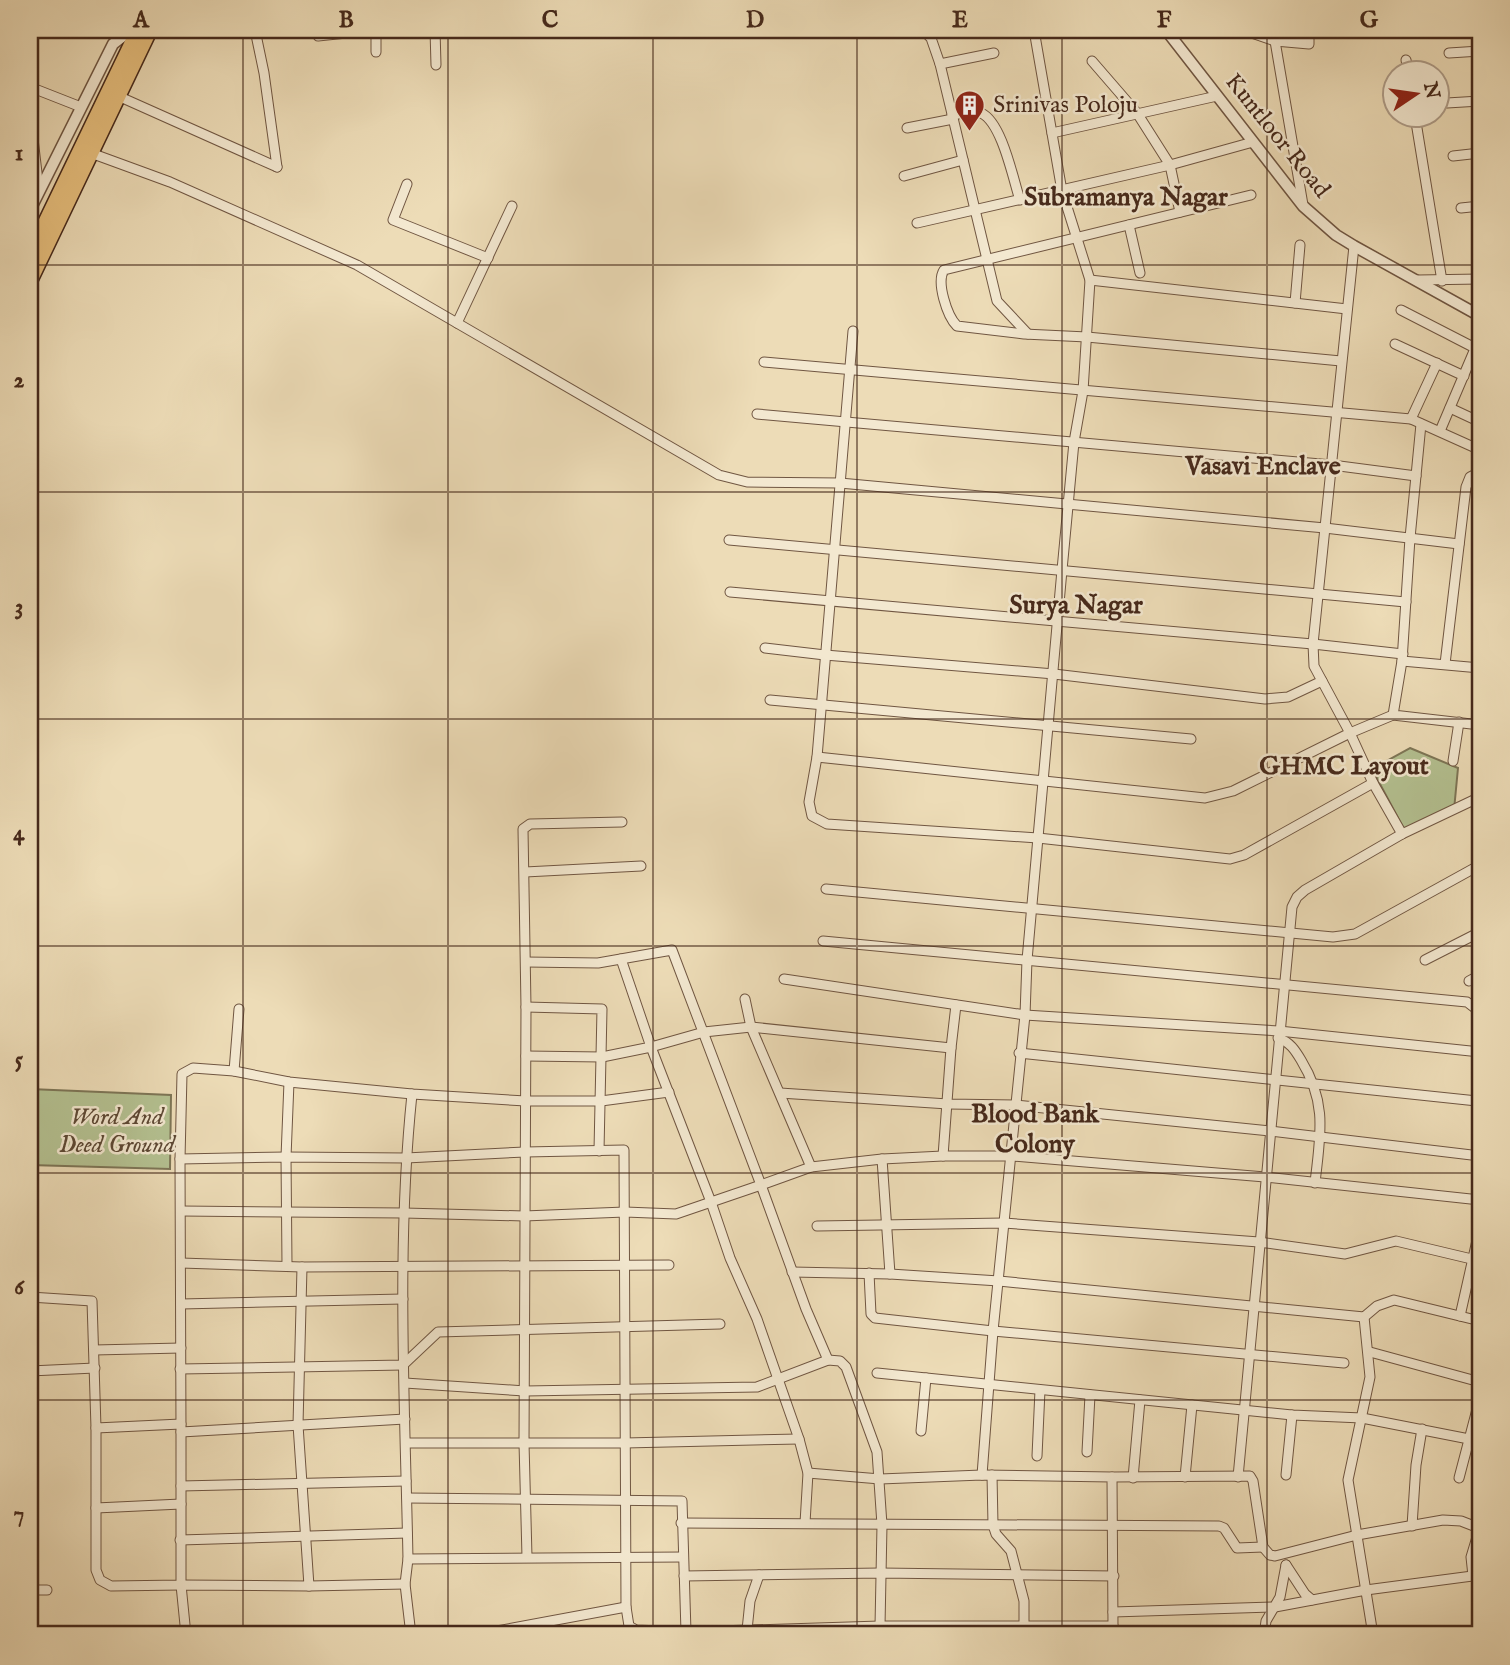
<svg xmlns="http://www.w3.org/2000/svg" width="1510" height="1665" font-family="'IM FELL English',serif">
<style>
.green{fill:#b4c191;stroke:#7d7556;stroke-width:2}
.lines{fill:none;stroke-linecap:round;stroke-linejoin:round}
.minor-casing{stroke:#705642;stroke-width:11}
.tertiary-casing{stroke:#705642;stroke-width:13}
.trunk-casing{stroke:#46291b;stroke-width:17}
.minor{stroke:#f3e8d0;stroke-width:9}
.tertiary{stroke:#f3e8d0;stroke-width:10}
.trunk{stroke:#e6be7c;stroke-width:14}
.grid{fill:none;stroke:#46291b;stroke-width:2;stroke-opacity:0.55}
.labels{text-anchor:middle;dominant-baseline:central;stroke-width:5;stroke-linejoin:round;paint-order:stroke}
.poi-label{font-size:24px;fill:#46291b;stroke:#f3e8d0;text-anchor:start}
.street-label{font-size:24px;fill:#46291b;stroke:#f3e8d0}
.park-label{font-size:24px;font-style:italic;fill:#5c4733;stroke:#f3e8d0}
.neighbourhood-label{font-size:26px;font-weight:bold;fill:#46291b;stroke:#f3e8d0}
.neatline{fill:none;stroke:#46291b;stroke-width:2.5}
.grid-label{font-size:23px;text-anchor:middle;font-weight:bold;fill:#46291b}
</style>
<rect width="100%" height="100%" fill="#eddcb7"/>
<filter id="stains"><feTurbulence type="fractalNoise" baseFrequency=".00286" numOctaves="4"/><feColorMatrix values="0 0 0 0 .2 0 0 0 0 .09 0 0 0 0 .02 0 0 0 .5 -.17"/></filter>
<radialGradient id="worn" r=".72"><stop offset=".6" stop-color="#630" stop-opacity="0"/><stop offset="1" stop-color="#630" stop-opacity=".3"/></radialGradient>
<!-- green -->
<g class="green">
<path d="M1410 748 1458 768 1454 810 1404 829 1372 769Z"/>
<path d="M30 1089 171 1095 170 1169 30 1165Z"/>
</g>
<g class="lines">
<defs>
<g id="minor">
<path d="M255 30 264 73 277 167"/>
<path d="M318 30V36L375 30"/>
<path d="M376 30V52"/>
<path d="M435 30 436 65"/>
<path d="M923 30 931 38 940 64 997 301 1028 334"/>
<path d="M1243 30 1275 41 1309 44V30"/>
<path d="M1275 41 1303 205"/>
<path d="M1449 53 1480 51"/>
<path d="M1406 60 1409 74"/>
<path d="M1092 61 1137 113 1170 165 1180 212"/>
<path d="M940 64 994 53"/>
<path d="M30 87 81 107"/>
<path d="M118 96 277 167"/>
<path d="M1447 103 1480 101"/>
<path d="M30 113 39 190"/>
<path d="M952 115C961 114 972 110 981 113 1002 122 1013 179 1020 200"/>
<path d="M1415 116 1442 281"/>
<path d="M907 128 953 119"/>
<path d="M1052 133 1217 96"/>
<path d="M88 152 170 182 357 265 719 475 747 482 840 483 1325 528 1459 544"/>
<path d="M1453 156 1480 153"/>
<path d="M904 176 963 160"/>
<path d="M407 184 393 220 488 258"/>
<path d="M1251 195 944 270C936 282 947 316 957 326L1024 334 1087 337 1341 361"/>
<path d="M1461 208 1480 206"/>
<path d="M917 223 1170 165 1253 142"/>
<path d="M1129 225 1140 273"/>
<path d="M1090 280 1347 309"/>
<path d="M1418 280 1480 279"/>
<path d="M1295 303 1300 245"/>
<path d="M1401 310 1475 348"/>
<path d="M457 323 512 206"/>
<path d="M853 331 817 757 809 802 812 816 827 824 1038 838 1230 859 1244 855 1373 783"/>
<path d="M1395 344 1464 376"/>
<path d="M764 362 1411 419 1480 450"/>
<path d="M1450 408 1480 422"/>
<path d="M757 414 1332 465 1416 476"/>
<path d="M1411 419 1437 363"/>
<path d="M1421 424 1410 538 1402 661 1480 668"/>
<path d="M1440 431 1480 337"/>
<path d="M729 540 1406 602"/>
<path d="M730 592 1313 644 1354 246"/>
<path d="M765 648 825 655 1054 674 1265 699 1288 697 1322 681"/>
<path d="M1402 661 1393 715 1480 725"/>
<path d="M1445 664 1466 487 1470 477 1480 472"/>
<path d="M770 700 1191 739"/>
<path d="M817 757 1205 798 1233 791 1350 733 1393 715"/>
<path d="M1453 761 1459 722"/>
<path d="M1402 834 1373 783 1350 733 1314 666 1313 644 1403 654"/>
<path d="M525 872 641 866"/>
<path d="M826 889 1333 937 1355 934 1480 865"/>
<path d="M823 941 1467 1002 1480 1012"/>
<path d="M1425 960 1480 932"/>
<path d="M526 962 598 963 672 950 761 1185 811 1167 882 1159 943 1156H1012L1265 1177 1480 1200"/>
<path d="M784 979 1025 1015 1279 1031 1480 1052"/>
<path d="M1469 981 1480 975"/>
<path d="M745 999 751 1027 811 1167"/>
<path d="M526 1007 602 1009 599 1151"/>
<path d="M1278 1038C1290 1042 1295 1050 1301 1060 1328 1104 1320 1136 1315 1183"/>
<path d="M1019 1053 1477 1101 1480 1074"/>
<path d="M526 1056 602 1057 651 1047 621 959"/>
<path d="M234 1071 239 1009"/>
<path d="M780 1093 948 1104 1015 1105 1270 1131 1480 1156"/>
<path d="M1477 1101 1480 1136"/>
<path d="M943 1156 951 1048"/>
<path d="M180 1159 286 1157 406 1158 525 1152 624 1150 626 1607 629 1626 636 1630 686 1632 880 1626H1113V1635"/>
<path d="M882 1159 890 1274"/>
<path d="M181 1211 404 1213 524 1216 625 1212 676 1214 761 1185 806 1309 828 1360 757 1387 525 1391 405 1383"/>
<path d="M817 1226 1004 1223 1259 1242 1345 1254 1396 1241 1480 1261"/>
<path d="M181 1263 302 1267 669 1265"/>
<path d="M287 1265 286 1157 289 1082"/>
<path d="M792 1272 890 1274 999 1281 1364 1317 1377 1306 1394 1300 1480 1321"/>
<path d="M869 1273 871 1314 875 1318 993 1331 1344 1363"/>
<path d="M30 1297 92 1301 96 1428 181 1424"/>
<path d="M181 1304 403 1299"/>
<path d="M1460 1316 1480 1227"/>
<path d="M1364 1317 1370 1377 1348 1480 1373 1635"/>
<path d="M94 1350 181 1348"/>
<path d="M1370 1352 1480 1382"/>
<path d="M828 1360 840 1361 846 1367 877 1452 882 1525 880 1626"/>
<path d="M180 1369 403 1365 438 1332 720 1324"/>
<path d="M30 1371 95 1368"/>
<path d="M877 1373 1292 1415 1362 1418 1469 1439"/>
<path d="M405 1419 181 1432 180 1159 182 1074 193 1068 234 1071 289 1082 412 1094 526 1101H601L669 1092"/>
<path d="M96 1428V1570L100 1580 111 1586 181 1585V1432"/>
<path d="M921 1431 926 1378"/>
<path d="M406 1443H625L799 1439"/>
<path d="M1087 1452 1090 1395"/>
<path d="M1037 1456 1040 1390"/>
<path d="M808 1473 880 1479 982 1475 1112 1477 1113 1626"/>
<path d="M982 1475 993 1331 1025 1015 1027 960 1062 570 1074 442 1083 391 1090 280 1062 191 1034 30"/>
<path d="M992 1475 993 1525 996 1534 1011 1551 1024 1601V1626"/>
<path d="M1286 1475 1292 1415"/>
<path d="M1112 1477 1250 1476 1253 1481 1263 1547 1270 1555 1275 1556 1357 1535 1443 1520 1461 1521 1479 1528"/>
<path d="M1185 1477 1192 1405"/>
<path d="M1238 1477 1292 907 1297 897 1305 890 1402 834 1480 797"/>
<path d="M1133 1478 1140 1400"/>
<path d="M1459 1478 1480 1398"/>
<path d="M181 1486 406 1481"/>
<path d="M407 1498 682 1501 686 1632"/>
<path d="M96 1508 181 1504"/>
<path d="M681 1523 1219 1526 1224 1528 1237 1548 1263 1547"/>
<path d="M805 1523 808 1473 799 1439 757 1319 730 1258 711 1202 651 1047 704 1032 751 1027 951 1048 956 1005"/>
<path d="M1412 1526 1416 1465 1422 1429"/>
<path d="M180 1540 407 1533"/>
<path d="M527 1557 524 1443 526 1007 523 829 530 824 622 822"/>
<path d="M408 1559 683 1557"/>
<path d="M1286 1565 1305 1594 1312 1600"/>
<path d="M684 1576 880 1573 1114 1576"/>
<path d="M1473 1576 1471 1557 1480 1527"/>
<path d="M309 1586 405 1584"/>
<path d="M30 1590H47"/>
<path d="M1113 1612 1275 1607 1366 1590 1480 1575"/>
<path d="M747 1630 750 1601 759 1575"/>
<path d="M186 1635 181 1585 309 1586 298 1425 302 1267"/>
<path d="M411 1635 405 1584 408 1559C405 1404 396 1248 412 1094"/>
<path d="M475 1635 626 1607"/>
<path d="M1264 1635 1266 1621 1280 1597 1286 1565"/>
</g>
<g id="tertiary">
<path d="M1166 30 1303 206 1336 235 1354 246 1480 316"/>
<path d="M30 210 113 44 131 30"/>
</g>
<g id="trunk">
<path d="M30 254 138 30"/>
<path d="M30 281 150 30"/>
</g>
</defs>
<!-- minor casing -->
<use href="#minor" class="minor-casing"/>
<!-- tertiary casing -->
<use href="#tertiary" class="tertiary-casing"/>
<!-- trunk casing -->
<use href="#trunk" class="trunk-casing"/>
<!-- minor -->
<use href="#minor" class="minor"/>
<!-- tertiary -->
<use href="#tertiary" class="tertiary"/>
<!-- trunk -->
<use href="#trunk" class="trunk"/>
</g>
<!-- grid -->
<path class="grid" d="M243 30V1635M448 30V1635M653 30V1635M857 30V1635M1062 30V1635M1267 30V1635M30 265H1480M30 492H1480M30 719H1480M30 946H1480M30 1173H1480M30 1400H1480"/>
<!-- icons -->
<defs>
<symbol id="building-pin" viewBox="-11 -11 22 30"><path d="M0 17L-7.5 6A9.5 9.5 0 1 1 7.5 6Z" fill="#8f2418" stroke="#f3e8d0"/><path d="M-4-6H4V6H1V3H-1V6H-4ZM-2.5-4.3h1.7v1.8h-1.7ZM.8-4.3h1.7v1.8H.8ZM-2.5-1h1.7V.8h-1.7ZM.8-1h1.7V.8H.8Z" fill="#fff"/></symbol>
</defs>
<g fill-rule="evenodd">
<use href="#building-pin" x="952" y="88" width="35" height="47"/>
</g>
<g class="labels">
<!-- poi labels -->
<g class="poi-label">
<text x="993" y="105">Srinivas Poloju</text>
</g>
<!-- street labels -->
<g class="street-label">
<text transform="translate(1277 136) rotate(51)">Kuntloor Road</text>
</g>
<!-- park labels -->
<g class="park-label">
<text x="117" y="1117">Word And<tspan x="117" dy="28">Deed Ground</tspan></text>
</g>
<!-- neighbourhood labels -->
<g class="neighbourhood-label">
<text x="1126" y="197">Subramanya Nagar</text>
<text x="1263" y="466">Vasavi Enclave</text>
<text x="1076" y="605">Surya Nagar</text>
<text x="1344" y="766">GHMC Layout</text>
<text x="1035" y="1114">Blood Bank<tspan x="1035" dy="30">Colony</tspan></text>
</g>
</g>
<!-- margin -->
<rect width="1510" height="1665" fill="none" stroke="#eddcb7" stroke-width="77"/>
<!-- north arrow -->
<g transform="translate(1416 94) rotate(77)"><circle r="33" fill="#f3e8d0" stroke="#ae9c88" stroke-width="2"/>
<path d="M0-5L12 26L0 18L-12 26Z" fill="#8f2418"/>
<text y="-10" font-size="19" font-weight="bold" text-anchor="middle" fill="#46291b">N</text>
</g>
<rect x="38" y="38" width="1434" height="1588" class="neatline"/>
<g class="grid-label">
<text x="141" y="27">A</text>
<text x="346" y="27">B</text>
<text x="550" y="27">C</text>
<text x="755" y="27">D</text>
<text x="960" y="27">E</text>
<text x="1164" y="27">F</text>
<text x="1369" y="27">G</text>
<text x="19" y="160">1</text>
<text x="19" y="387">2</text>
<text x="19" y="614">3</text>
<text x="19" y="840">4</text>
<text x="19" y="1067">5</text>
<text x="19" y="1294">6</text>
<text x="19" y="1521">7</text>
</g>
<rect width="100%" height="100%" filter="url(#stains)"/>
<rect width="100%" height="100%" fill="url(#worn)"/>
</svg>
